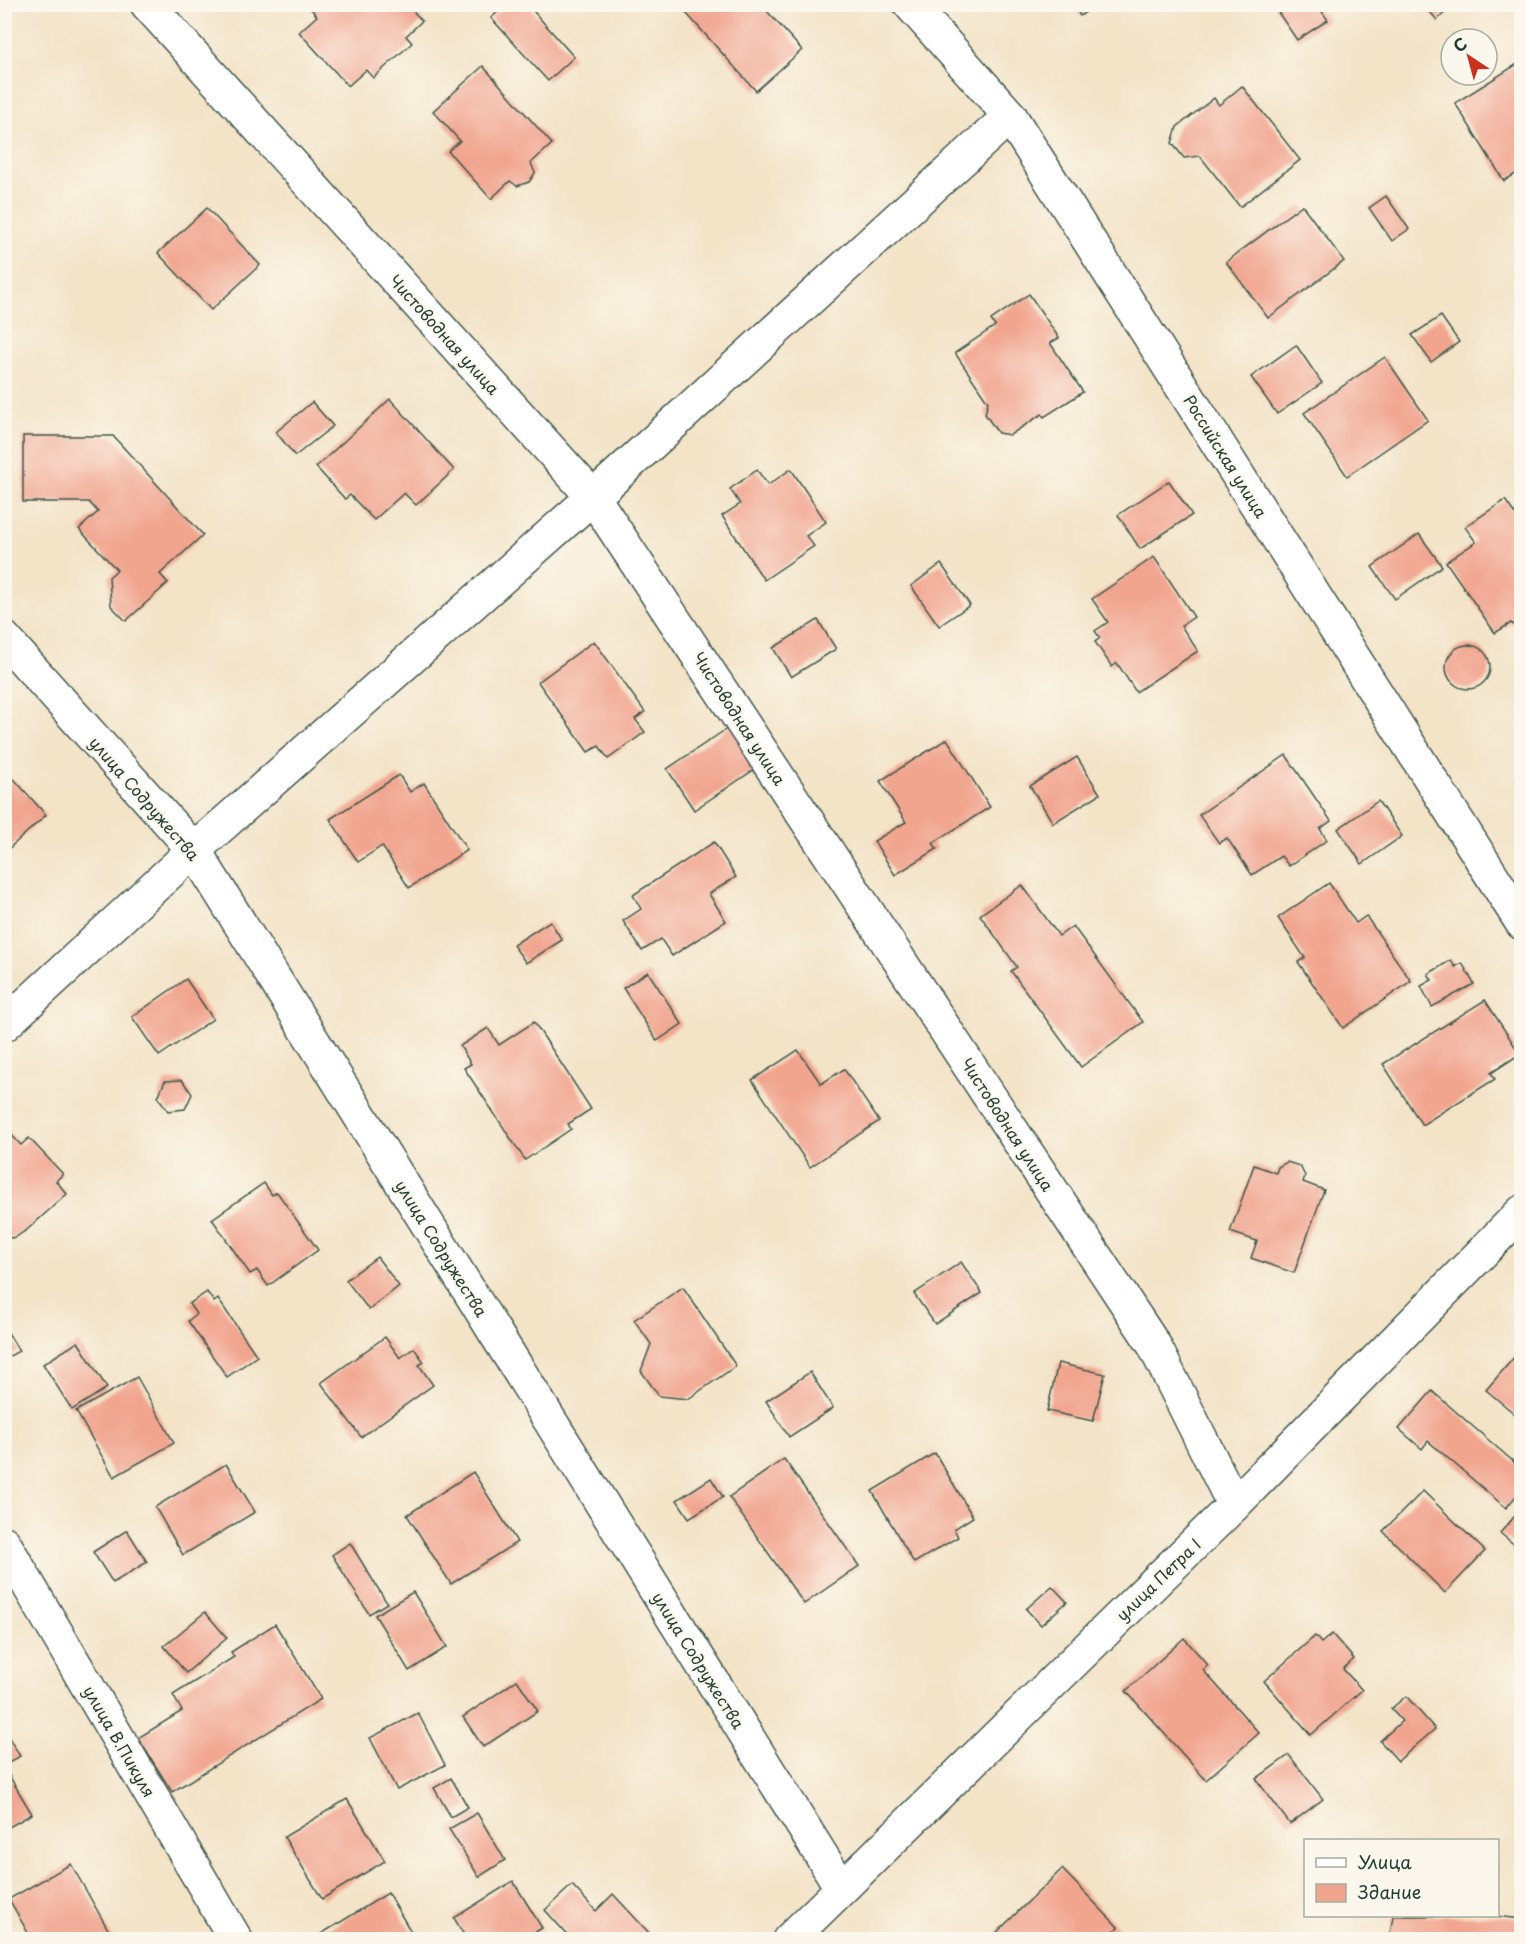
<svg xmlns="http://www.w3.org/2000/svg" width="1526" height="1944" font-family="'Playpen Sans',sans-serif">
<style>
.building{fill:#f1a58f}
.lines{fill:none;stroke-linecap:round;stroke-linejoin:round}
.street-casing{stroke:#3f564a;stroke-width:36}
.street{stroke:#fff;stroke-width:33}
.labels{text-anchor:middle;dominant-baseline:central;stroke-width:4.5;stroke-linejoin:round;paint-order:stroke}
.street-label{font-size:16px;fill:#1f3d34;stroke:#fbf7ec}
</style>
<rect width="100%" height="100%" fill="#fbf7ec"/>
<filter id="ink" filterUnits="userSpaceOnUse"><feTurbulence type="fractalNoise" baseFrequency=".0167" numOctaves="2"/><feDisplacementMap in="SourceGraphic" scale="12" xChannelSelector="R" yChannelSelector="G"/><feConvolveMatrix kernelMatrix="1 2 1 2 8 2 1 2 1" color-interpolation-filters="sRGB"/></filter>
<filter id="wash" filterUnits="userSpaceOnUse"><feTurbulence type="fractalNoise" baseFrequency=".008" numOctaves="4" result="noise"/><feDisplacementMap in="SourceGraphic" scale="24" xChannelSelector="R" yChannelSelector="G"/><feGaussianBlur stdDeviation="1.35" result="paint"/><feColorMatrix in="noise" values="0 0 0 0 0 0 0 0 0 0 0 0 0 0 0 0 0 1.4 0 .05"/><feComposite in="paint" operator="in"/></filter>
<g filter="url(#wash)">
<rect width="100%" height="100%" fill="#f3e3c7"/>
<g id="blocks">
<!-- building -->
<g class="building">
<path d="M307 4H407L422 21 406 36 412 43 373 78 366 70 348 86 299 32 317 16Z"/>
<path d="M507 4H527L574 57 548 81 491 18Z"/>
<path d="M678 4H773L766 10 802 50 756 91Z"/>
<path d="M1073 4H1098L1080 16Z"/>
<path d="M1423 4H1454L1437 20Z"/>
<path d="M1273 5H1317L1328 20 1297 40Z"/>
<path d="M1522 61V170L1504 181 1455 103Z"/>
<path d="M483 66 552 144 531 163 535 173 529 182 517 186 510 181 491 199 448 151 460 141 433 111Z"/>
<path d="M1242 86 1300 160 1240 207 1200 156 1184 158 1172 143 1177 127 1214 98 1219 105Z"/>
<path d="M1386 196 1409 229 1392 241 1369 208Z"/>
<path d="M1302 205 1344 261 1268 318 1226 262Z"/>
<path d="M207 208 260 265 211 310 158 253Z"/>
<path d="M1029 294 1059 338 1050 343 1083 392 1044 417 1042 414 1010 435 998 433 985 414 988 402 955 353 995 326 991 320Z"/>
<path d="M1441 316 1459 342 1431 362 1412 335Z"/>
<path d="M1296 345 1322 383 1277 414 1251 377Z"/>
<path d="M1385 357 1428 420 1347 476 1304 413Z"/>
<path d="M390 399 454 470 416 505 404 493 374 520 350 495 345 499 316 467Z"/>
<path d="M312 402 333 426 295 456 276 432Z"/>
<path d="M23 436H113L203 535 160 574 168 583 126 621 111 606 109 577 117 570 79 529 98 512 89 502H23Z"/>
<path d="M791 469 826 522 806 536 814 546 764 580 722 516 740 504 730 489 757 470 768 485Z"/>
<path d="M1169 481 1192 515 1140 549 1118 515Z"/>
<path d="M1505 500 1522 524V630L1511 623 1495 633 1446 562 1476 542 1465 527Z"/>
<path d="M1419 534 1442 566 1395 599 1372 567Z"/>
<path d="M1154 557 1194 617 1181 626 1198 651 1136 692 1117 663 1112 667 1095 642 1100 638 1095 631 1108 622 1092 599Z"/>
<path d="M941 564 970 605 939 626 911 586Z"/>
<path d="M818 620 836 649 791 677 773 648Z"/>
<path d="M594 641 645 712 635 719 645 732 608 759 599 746 588 752 538 682Z"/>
<circle cx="1468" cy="667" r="22"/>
<path d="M734 724 761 765 694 810 667 769Z"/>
<path d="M947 739 990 807 933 843 937 849 895 875 874 841 906 822 880 781Z"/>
<path d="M1286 755 1331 821 1320 829 1327 840 1289 866 1281 856 1252 875 1227 838 1219 843 1199 815Z"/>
<path d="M1077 757 1100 794 1053 823 1030 786Z"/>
<path d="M399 775 410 792 424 783 467 850 409 888 382 846 358 862 330 819Z"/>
<path d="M14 779 46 815 4 853V788Z"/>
<path d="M1378 801 1402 836 1362 864 1338 829Z"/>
<path d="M714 842 736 877 709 894 726 921 672 956 661 939 642 951 623 921 641 909 633 895Z"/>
<path d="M1329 883 1356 923 1366 916 1411 981 1343 1028 1298 962 1305 958 1278 918Z"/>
<path d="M1022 885 1059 936 1073 926 1143 1022 1081 1067 1011 971 1017 967 980 915Z"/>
<path d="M550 921 562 940 526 963 513 945Z"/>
<path d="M1451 960 1455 967 1462 963 1474 984 1432 1007 1421 986 1432 980 1428 974Z"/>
<path d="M648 972 682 1024 657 1041 623 988Z"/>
<path d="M186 979 213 1019 159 1056 132 1017Z"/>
<path d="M1485 1000 1520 1054 1491 1073 1495 1079 1422 1125 1383 1064Z"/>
<path d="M534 1022 591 1109 568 1124 571 1129 525 1160 464 1068 471 1064 460 1046 488 1028 499 1045Z"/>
<path d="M798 1050 821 1084 844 1069 879 1121 810 1167 752 1080Z"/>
<path d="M182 1080 192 1094 185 1109 168 1111 158 1097 165 1081Z"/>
<path d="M4 1127 21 1145 29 1138 63 1174 56 1181 67 1194 28 1229 16 1237 4 1239Z"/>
<path d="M1287 1162 1300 1166 1305 1176 1303 1182 1324 1190 1294 1273 1251 1258 1257 1241 1230 1232 1254 1165 1276 1173 1278 1167Z"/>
<path d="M264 1183 272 1195 277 1192 318 1250 268 1286 257 1270 250 1274 212 1219Z"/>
<path d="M377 1257 399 1286 369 1310 346 1280Z"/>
<path d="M961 1262 982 1293 935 1324 914 1294Z"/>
<path d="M683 1287 736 1366 688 1399 659 1396 641 1371 651 1344 634 1320Z"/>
<path d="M207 1292 214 1302 218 1299 257 1356 227 1377 188 1321 196 1314 189 1304Z"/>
<path d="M4 1326 19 1351 4 1359Z"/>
<path d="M385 1337 400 1358 414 1348 424 1362 419 1365 433 1385 361 1437 321 1383Z"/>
<path d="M78 1342 107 1388 72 1410 43 1364Z"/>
<path d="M1522 1348V1420L1486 1390Z"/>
<path d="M1058 1363 1105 1374 1093 1421 1047 1411Z"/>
<path d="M810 1372 833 1408 789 1437 766 1401Z"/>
<path d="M137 1377 174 1443 114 1477 76 1411Z"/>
<path d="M1432 1391 1522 1469V1489L1506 1508 1428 1441 1422 1449 1399 1429Z"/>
<path d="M935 1453 973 1517 954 1529 958 1537 914 1563 872 1491Z"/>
<path d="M784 1459 859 1566 804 1604 729 1497Z"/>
<path d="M226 1464 255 1512 183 1555 155 1507Z"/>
<path d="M473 1472 517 1542 451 1584 407 1515Z"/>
<path d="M711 1478 723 1497 689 1518 677 1500Z"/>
<path d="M1423 1491 1485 1551 1445 1593 1383 1531Z"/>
<path d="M1522 1508V1551L1500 1533Z"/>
<path d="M127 1530 147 1562 113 1583 93 1552Z"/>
<path d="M350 1543 387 1603 369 1614 332 1555Z"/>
<path d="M1052 1586 1067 1602 1041 1625 1026 1609Z"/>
<path d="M413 1592 447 1647 409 1671 375 1615Z"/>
<path d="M205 1612 227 1638 186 1673 164 1646Z"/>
<path d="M275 1624 321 1699 172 1792 138 1738 182 1711 173 1695 234 1657 231 1652Z"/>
<path d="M1332 1634 1354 1659 1343 1669 1362 1690 1311 1735 1264 1681 1315 1636 1321 1643Z"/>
<path d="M1184 1638 1208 1665 1203 1670 1259 1733 1206 1780 1126 1691Z"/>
<path d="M517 1680 538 1711 483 1747 463 1717Z"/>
<path d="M1406 1696 1435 1729 1398 1761 1380 1741 1402 1721 1391 1709Z"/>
<path d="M418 1713 445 1765 397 1790 370 1738Z"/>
<path d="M4 1730 20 1756 4 1766Z"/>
<path d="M1289 1755 1323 1799 1290 1824 1256 1779Z"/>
<path d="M4 1767 32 1814 4 1830Z"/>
<path d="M451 1778 468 1807 451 1817 434 1788Z"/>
<path d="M347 1799 385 1861 322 1899 284 1837Z"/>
<path d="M477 1813 505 1860 479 1877 449 1829Z"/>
<path d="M71 1864 114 1940H32L9 1899Z"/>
<path d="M1062 1869 1118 1927 1105 1940H1000L995 1934Z"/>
<path d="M513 1881 542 1928 523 1940H467L454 1918Z"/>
<path d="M572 1885 596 1911 613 1894 651 1935 646 1940H572L545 1910Z"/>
<path d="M388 1893 416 1940H311Z"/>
<path d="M1393 1916H1495L1522 1919V1940H1389Z"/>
</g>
</g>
</g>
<g filter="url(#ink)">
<use href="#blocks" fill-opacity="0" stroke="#3f564a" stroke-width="1.5"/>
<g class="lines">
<defs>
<g id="street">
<path d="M147 4 593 497 1154 1345 1234 1505"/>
<path d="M910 4 1010 116 1522 923"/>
<path d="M4 638 194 850 841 1887"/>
<path d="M4 1025 194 850 593 497 1010 116"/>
<path d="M4 1543 236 1940"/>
<path d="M789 1940 1234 1505 1522 1212"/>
</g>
</defs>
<!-- street casing -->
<use href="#street" class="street-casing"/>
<!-- street -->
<use href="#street" class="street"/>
</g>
</g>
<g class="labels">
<!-- street labels -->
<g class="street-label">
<text transform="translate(445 334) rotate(48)">Чистоводная улица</text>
<text transform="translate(1226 456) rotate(58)">Российская улица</text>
<text transform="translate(740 718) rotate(57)">Чистоводная улица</text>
<text transform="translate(145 798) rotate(49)">улица Содружества</text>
<text transform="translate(1008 1124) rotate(57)">Чистоводная улица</text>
<text transform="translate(442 1248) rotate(58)">улица Содружества</text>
<text transform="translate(1158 1579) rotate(-44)">улица Петра I</text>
<text transform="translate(699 1660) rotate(58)">улица Содружества</text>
<text transform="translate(120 1741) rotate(60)">улица В.Пикуля</text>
</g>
</g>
<!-- margin -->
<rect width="1526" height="1944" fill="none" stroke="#fbf7ec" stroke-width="24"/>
<!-- legend -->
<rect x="1304" y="1839" width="195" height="78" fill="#fbf7ec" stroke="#a3ada2" stroke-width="1.5"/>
<rect x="1316" y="1858" width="30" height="9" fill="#ffffff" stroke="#a3ada2" stroke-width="1.5"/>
<text x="1358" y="1869" font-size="18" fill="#1f3d34">Улица</text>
<rect x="1316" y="1884" width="30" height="18" fill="#f1a58f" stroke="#a3ada2" stroke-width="1.5"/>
<text x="1358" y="1899" font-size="18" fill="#1f3d34">Здание</text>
<!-- north arrow -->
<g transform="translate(1469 57) rotate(324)"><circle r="28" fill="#fbf7ec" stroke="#a3ada2" stroke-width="1.5"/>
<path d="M0-4.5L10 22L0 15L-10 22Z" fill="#c8321e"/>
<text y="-9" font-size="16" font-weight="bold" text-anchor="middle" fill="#1f3d34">С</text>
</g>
</svg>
